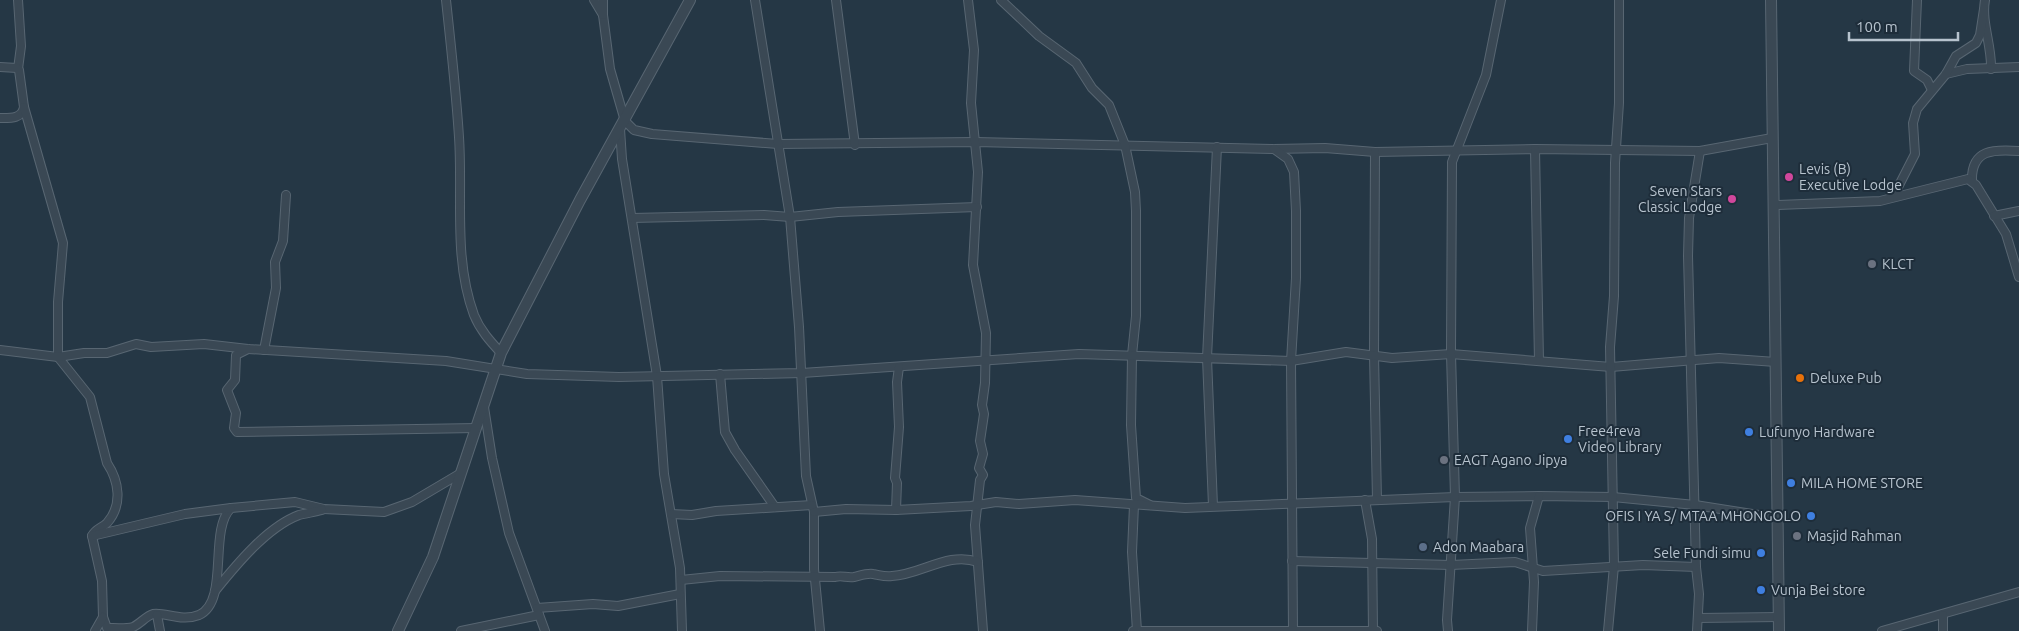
<svg xmlns="http://www.w3.org/2000/svg" width="2019" height="631" font-family="Ubuntu,sans-serif">
<style>
.lines{fill:none;stroke-linecap:round;stroke-linejoin:round}
.minor-casing{stroke:#586672;stroke-width:10}
.tertiary-casing{stroke:#586672;stroke-width:12}
.minor{stroke:#3a4854;stroke-width:8}
.tertiary{stroke:#3a4854;stroke-width:10}
.hotel-dot{fill:#d1479c;stroke:#1e2d3a;stroke-width:2}
.worship-dot{fill:#6b7280;stroke:#1e2d3a;stroke-width:2}
.food-dot{fill:#e8710a;stroke:#1e2d3a;stroke-width:2}
.shop-dot{fill:#3f7fe0;stroke:#1e2d3a;stroke-width:2}
.service-dot{fill:#5c6f8a;stroke:#1e2d3a;stroke-width:2}
.labels{text-anchor:middle;dominant-baseline:central;stroke-width:4;stroke-linejoin:round;paint-order:stroke}
.poi-label{font-size:14px;fill:#b7c3ce;stroke:#1e2d3a;text-anchor:start}
</style>
<rect width="100%" height="100%" fill="#253745"/>
<g class="lines">
<defs>
<g id="minor">
<path d="M18 0 21 46 18 69"/>
<path d="M446 0C451 46 456 91 459 137 463 196 453 258 474 315 480 330 490 341 501 353"/>
<path d="M594 0 603 15 610 69 625 121 634 130 652 134 778 144 976 142 1274 149 1325 148 1375 152 1535 149 1700 151 1772 138"/>
<path d="M755 0 790 217 799 327 806 476 814 512V569L820 631"/>
<path d="M836 0 855 145"/>
<path d="M968 0 974 50 971 103 978 172 973 265 986 333 985 383 982 405 984 414 980 441 983 454 979 468 983 475 980 480 975 525 983 631"/>
<path d="M1001 0 1039 36 1076 63 1092 88 1109 105 1125 145 1135 192 1136 211V316L1132 355 1131 425 1136 498 1150 505"/>
<path d="M1917 0 1914 71 1927 80 1932 90"/>
<path d="M1985 0C1981 22 1992 46 1991 69"/>
<path d="M603 15V0"/>
<path d="M0 67 17 68 19 70 24 107C22 119 10 118 0 118"/>
<path d="M1946 74 1967 69 2019 67"/>
<path d="M24 107 63 243 58 302V357L90 397 107 463C119 481 123 505 107 523 102 528 95 529 92 536L102 581 103 617 107 628C115 628 126 629 133 627 140 624 146 616 153 614 166 612 181 622 199 615 230 601 208 530 231 508L295 502 324 509 384 512 412 502 461 473"/>
<path d="M620 129 622 159 657 376 664 474 680 568 682 631"/>
<path d="M1274 149 1288 159 1294 172 1296 211V278L1291 361 1293 631"/>
<path d="M1535 149 1539 361"/>
<path d="M1375 152 1374 355 1377 500"/>
<path d="M1972 181C1971 149 1994 149 2019 151"/>
<path d="M1893 197 1915 154 1913 123 1917 109 1946 74 1956 56 1976 43 1980 35 1984 9"/>
<path d="M1775 205 1880 201 1968 179 1976 185 2006 234 2019 277"/>
<path d="M1994 216 2019 211"/>
<path d="M632 218 764 215 790 217 838 212 977 207"/>
<path d="M248 349 236 355 235 380 227 390 236 413 234 428 237 432 476 428"/>
<path d="M0 350 58 357 84 353H107L136 344 151 347 204 344 248 349 446 361 527 374 619 377 802 373 1079 354 1291 361 1346 352 1392 358 1451 354 1611 367 1719 358 1776 362"/>
<path d="M264 350 276 288 275 262 283 241 286 195"/>
<path d="M720 374 725 432 735 450 775 507"/>
<path d="M484 407 492 458 509 533 545 631"/>
<path d="M1365 500 1372 539 1373 631"/>
<path d="M1134 505 1132 552 1137 631"/>
<path d="M1213 506 1207 358 1217 147"/>
<path d="M896 510 897 483 895 478 899 427 897 382 899 367"/>
<path d="M814 512 846 509 896 510 971 506 996 502 1019 504 1075 500 1185 508 1455 497 1539 496 1613 497 1695 505 1778 518"/>
<path d="M671 514 692 515 716 511 812 505"/>
<path d="M92 536 185 514 231 508"/>
<path d="M1292 561 1451 565 1515 562 1543 571 1643 565 1696 567"/>
<path d="M681 580 720 576 835 577C842 575 846 578 854 577 859 576 867 573 873 574 880 575 884 577 892 576 921 575 948 551 978 562"/>
<path d="M215 591C236 565 267 527 299 515 307 513 315 512 322 510"/>
<path d="M537 608 593 604 618 606 680 594"/>
<path d="M157 615 160 631"/>
<path d="M1698 618 1779 617"/>
<path d="M95 631 103 617"/>
<path d="M461 631 539 615"/>
<path d="M1133 631H1377"/>
<path d="M1448 631 1447 620 1455 497 1451 354 1452 162 1486 75 1501 0"/>
<path d="M1532 631 1534 582 1530 528 1539 496"/>
<path d="M1608 631 1614 566 1610 347 1614 296 1615 163 1619 103V0"/>
<path d="M1697 631 1699 594 1696 567 1688 256 1689 218 1700 151"/>
<path d="M1882 631 2019 592"/>
<path d="M1943 631V615"/>
</g>
<g id="tertiary">
<path d="M1771 0 1779 631"/>
<path d="M398 631 433 557 501 353 580 200 690 0"/>
</g>
</defs>
<!-- minor casing -->
<use href="#minor" class="minor-casing"/>
<!-- tertiary casing -->
<use href="#tertiary" class="tertiary-casing"/>
<!-- minor -->
<use href="#minor" class="minor"/>
<!-- tertiary -->
<use href="#tertiary" class="tertiary"/>
</g>
<!-- markers -->
<g class="hotel-dot">
<circle cx="1789" cy="177" r="5"/>
<circle cx="1732" cy="199" r="5"/>
</g>
<g class="worship-dot">
<circle cx="1872" cy="264" r="5"/>
<circle cx="1444" cy="460" r="5"/>
<circle cx="1797" cy="536" r="5"/>
</g>
<circle class="food-dot" cx="1800" cy="378" r="5"/>
<g class="shop-dot">
<circle cx="1749" cy="432" r="5"/>
<circle cx="1568" cy="439" r="5"/>
<circle cx="1791" cy="483" r="5"/>
<circle cx="1811" cy="516" r="5"/>
<circle cx="1761" cy="553" r="5"/>
<circle cx="1761" cy="590" r="5"/>
</g>
<circle class="service-dot" cx="1423" cy="547" r="5"/>
<g class="labels">
<!-- poi labels -->
<g class="poi-label">
<text x="1799" y="169">Levis (B)<tspan x="1799" dy="16">Executive Lodge</tspan></text>
<text x="1722" y="191" text-anchor="end">Seven Stars<tspan x="1722" dy="16">Classic Lodge</tspan></text>
<text x="1882" y="264">KLCT</text>
<text x="1810" y="378">Deluxe Pub</text>
<text x="1578" y="431">Free4reva<tspan x="1578" dy="16">Video Library</tspan></text>
<text x="1759" y="432">Lufunyo Hardware</text>
<text x="1454" y="460">EAGT Agano Jipya</text>
<text x="1801" y="483">MILA HOME STORE</text>
<text x="1801" y="516" text-anchor="end">OFIS I YA S/ MTAA MHONGOLO</text>
<text x="1807" y="536">Masjid Rahman</text>
<text x="1433" y="547">Adon Maabara</text>
<text x="1751" y="553" text-anchor="end">Sele Fundi simu</text>
<text x="1771" y="590">Vunja Bei store</text>
</g>
</g>
<!-- scale -->
<path d="M1849 32v8h109v-8" fill="none" stroke="#b7c3ce" stroke-width="2.5"/>
<text x="1856" y="32" font-size="15" fill="#b7c3ce" stroke="#1e2d3a" stroke-width="4" paint-order="stroke">100 m</text>
</svg>
